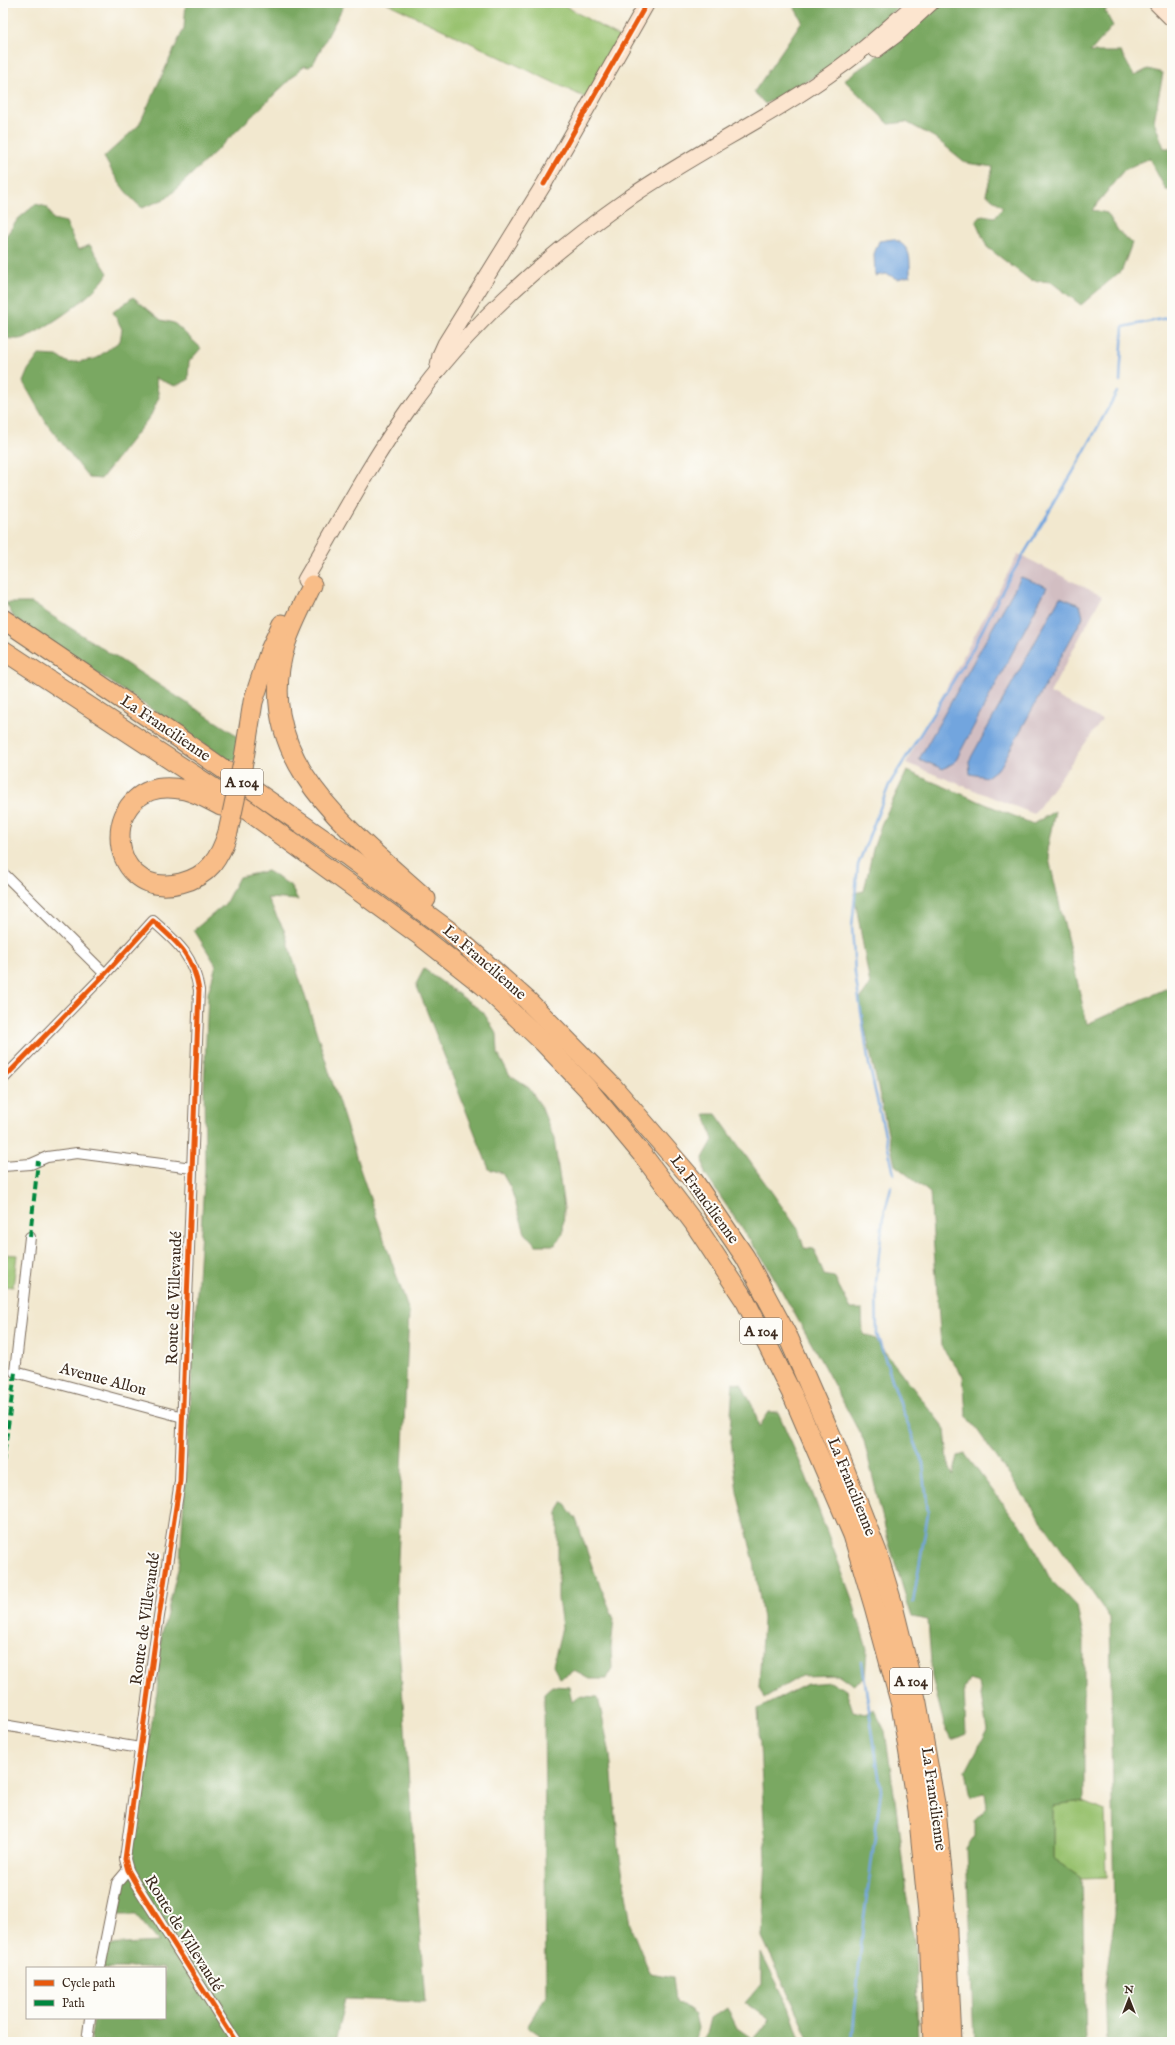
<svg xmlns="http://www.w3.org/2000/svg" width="1175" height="2045" font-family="'IM FELL English',serif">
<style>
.industrial{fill:#d2bec2}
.green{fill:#99c26f;stroke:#6a7646}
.forest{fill:#7aa862;stroke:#5a6940}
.water{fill:#72a5de;stroke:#56687e}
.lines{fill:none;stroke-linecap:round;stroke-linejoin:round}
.stream{stroke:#72a5de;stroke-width:2.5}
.street-casing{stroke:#7b6c5c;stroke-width:12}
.secondary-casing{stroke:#7b6c5c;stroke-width:17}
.highway-casing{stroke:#7b6c5c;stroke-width:21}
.street{stroke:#fff;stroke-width:10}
.secondary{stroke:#fce5cf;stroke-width:15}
.highway{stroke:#f8bd88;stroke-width:19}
.highway-bridge-casing{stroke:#7b6c5c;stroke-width:21;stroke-linecap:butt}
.highway-bridge{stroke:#f8bd88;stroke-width:19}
.quiet{stroke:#00873e;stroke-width:4;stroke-dasharray:8 4;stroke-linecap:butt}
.cycleway-casing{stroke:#fdfcf7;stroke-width:8}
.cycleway{stroke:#e8590c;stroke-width:5}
.labels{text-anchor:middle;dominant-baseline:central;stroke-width:4;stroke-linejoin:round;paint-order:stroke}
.shield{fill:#fdfcf7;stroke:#75695f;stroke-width:1}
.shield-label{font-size:15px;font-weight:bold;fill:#3b2a1e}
.street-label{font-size:16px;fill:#3b2a1e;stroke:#fdfcf7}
</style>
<rect width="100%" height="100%" fill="#fdfcf7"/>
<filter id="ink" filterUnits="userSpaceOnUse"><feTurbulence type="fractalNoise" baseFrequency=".025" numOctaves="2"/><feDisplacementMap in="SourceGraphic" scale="8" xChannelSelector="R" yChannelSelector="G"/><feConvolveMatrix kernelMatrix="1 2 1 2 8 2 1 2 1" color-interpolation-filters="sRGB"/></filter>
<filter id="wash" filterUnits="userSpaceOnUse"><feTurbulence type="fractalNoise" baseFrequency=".012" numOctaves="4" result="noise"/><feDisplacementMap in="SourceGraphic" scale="16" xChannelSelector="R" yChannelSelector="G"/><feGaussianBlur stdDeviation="0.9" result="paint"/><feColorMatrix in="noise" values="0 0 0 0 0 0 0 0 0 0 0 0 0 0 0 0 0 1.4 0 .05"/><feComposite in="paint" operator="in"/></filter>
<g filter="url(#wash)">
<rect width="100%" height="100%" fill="#f2e8cf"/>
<!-- industrial -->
<path class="industrial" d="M1018 554 1102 596 1050 693 1102 720 1034 814 906 763Z"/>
<!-- green -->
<g class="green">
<path d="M387 3H560L619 37 586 98Z"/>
<path d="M3 1254 17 1255 13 1287 3 1286Z"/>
<path d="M1084 1801 1105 1810 1107 1877 1082 1878 1053 1858V1805Z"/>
</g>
<!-- forest -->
<g class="forest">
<path d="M186 3H345L313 64 309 67 304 66 167 198 142 208C124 193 115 177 104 157L139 125 184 28Z"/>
<path d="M792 3H903L828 69 765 104 754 92 802 21Z"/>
<path d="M942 3H1112L1105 11 1113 26 1090 52H1121L1134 76 1148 69 1163 73 1154 121 1164 148H1172V191L1166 190 1149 158 1124 170 1092 210 1107 213 1119 232 1132 243 1122 270 1081 305 1051 282 1030 280 987 247 976 222 982 215 995 217 1003 207 986 194 993 167 966 163 934 137 906 122 889 124 844 80 905 36Z"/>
<path d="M36 204 47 207 53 219 66 222 78 250 90 245 108 273C98 293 46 329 24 338 19 340 8 339 3 337V240L18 219Z"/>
<path d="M133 297 161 320 174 323 201 348 189 362 188 380 175 386 155 378 159 397 151 415 101 479 89 478 47 424 23 382 28 370 39 355 57 356 69 363 95 359 120 341 122 329 113 312Z"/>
<path d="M6 603H32L235 734 240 742 237 760H228L14 618Z"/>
<path d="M907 771 1033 824 1055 811 1047 850 1087 1024 1172 986V2042H1107L1105 1984 1115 1914 1110 1618 966 1414 963 1376 941 1346 930 1193 895 1165 859 1001 870 985 854 893 864 891 873 849 881 825Z"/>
<path d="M267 871 290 885 298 900 267 898 284 930 360 1169 409 1312 396 1605 425 2002 345 1999 335 2042H90L94 2018H165V1968H103L107 1945 159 1942 136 1915H119L157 1692 161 1638 180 1561 205 1167 204 1088 208 993 216 965 194 930 225 904 239 877Z"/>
<path d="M424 969 483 1012 497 1034 498 1054 509 1075 529 1088 541 1106 554 1139 564 1208 563 1233 555 1245H536L525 1233 511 1189 502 1173 489 1169 416 984Z"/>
<path d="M705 1114H716L798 1229 804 1248 814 1249 824 1275 834 1277 851 1309H862L863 1334 874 1338 945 1429 948 1462 953 1476 958 1456 965 1454 1011 1515 1026 1530 1050 1579 1077 1607 1084 1639V1801L1053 1805V1858L1082 1878 1086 2042H974L966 1849 975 1836V1820L987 1808 985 1794 971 1797 966 1771 987 1731 979 1683 969 1680 964 1689 966 1734 952 1740 944 1724 932 1677 928 1620 912 1617 888 1540 864 1441 814 1348 768 1267 705 1174 703 1158 713 1140Z"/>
<path d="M733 1382 741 1384 754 1409 759 1427 769 1412H778L806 1476 852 1599 867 1649 865 1677 853 1685 839 1675 801 1676 764 1698 759 1687 763 1619 754 1562 737 1492 730 1432Z"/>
<path d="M563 1502 576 1519 592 1566 614 1619 611 1648 612 1668 607 1679H589L574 1671 560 1678 553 1665 562 1627 558 1598V1510Z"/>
<path d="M830 1682 846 1690 853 1711 865 1714 874 1709 885 1731 896 1807 906 1892 915 1946 918 2042H811L762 1937 766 1858 758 1709 807 1684Z"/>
<path d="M552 1686 569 1687 572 1702 579 1696 598 1697 610 1754 620 1858 632 1930 650 1973 673 1977 676 2001 695 2015 698 2028 694 2042H539L540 2035 527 2026 546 1996 544 1693Z"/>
<path d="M761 1952 789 2007 801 2042H699L706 2038 711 2018 727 2007 737 2028 753 2039 769 2020 745 2003 761 1984Z"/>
</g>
<!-- water -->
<g class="water">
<path d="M893 239C912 247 910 257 910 276L898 279 886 274 875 276 874 254 879 241Z"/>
<path d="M1021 577 1047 587 955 762 943 769 919 759Z"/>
<path d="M1060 597 1080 605 1083 617 1001 766 987 777 970 774 969 761Z"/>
</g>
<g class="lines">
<!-- stream -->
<g class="stream">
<path d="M1120 381 1123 327 1172 317"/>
<path d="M894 1174 869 1064 855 973 852 927 858 865 889 785 971 652 1007 582 1073 472 1117 392"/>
<path d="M891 1187 883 1218 876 1282 877 1335 902 1409 923 1463 928 1514 913 1602"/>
<path d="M852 2042 863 1926 881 1790 862 1662"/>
</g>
</g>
</g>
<g filter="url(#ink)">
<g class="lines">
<defs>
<g id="street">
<path d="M3 873 105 974"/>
<path d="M3 1079 105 974 153 921C178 943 193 955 199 990L180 1481 155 1642 125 1859 128 1870 136 1884 236 2042"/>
<path d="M3 1166 31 1164 47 1157 77 1153 192 1168"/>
<path d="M30 1237 15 1372 183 1417"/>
<path d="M3 1725 140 1748"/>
<path d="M100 1968 117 1883 128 1870"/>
<path d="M87 2042 90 2018"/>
</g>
<g id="secondary">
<path d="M1156 3 1172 19"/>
<path d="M876 50 896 35 931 3"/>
<path d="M437 371 440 355 445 344 544 184 647 3"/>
<path d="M305 580C338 524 369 465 407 411 465 328 546 256 629 198 697 151 773 116 840 67 867 48 891 25 916 3"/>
</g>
<g id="highway">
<path d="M312 585C303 604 293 622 286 643 249 759 351 831 426 899"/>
<path d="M3 619 186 743 349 857 448 930 527 1000 613 1087 693 1180 745 1257 789 1339 834 1442 877 1552 892 1602 917 1703 936 1809 946 1912 952 2042"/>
<path d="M3 650 247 810 422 937 484 986 543 1042 587 1088 642 1154 694 1223 746 1302 793 1396 853 1535 874 1606 901 1705 918 1810 928 1913 934 2042"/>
<path d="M244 758 253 702 270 650 282 624"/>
<path d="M221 806C209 800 198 793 185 790 97 770 101 903 181 883 209 876 220 858 228 832"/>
</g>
</defs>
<!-- street casing -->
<use href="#street" class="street-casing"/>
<!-- secondary casing -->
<use href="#secondary" class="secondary-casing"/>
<!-- highway casing -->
<use href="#highway" class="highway-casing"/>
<!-- street -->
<use href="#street" class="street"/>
<!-- secondary -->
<use href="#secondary" class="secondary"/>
<!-- highway -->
<use href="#highway" class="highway"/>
<defs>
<path id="highway-bridge" d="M228 832 244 758"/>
</defs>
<!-- highway-bridge casing -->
<use href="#highway-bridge" class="highway-bridge-casing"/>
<!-- highway-bridge -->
<use href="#highway-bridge" class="highway-bridge"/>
<!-- quiet -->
<g class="quiet">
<path d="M30 1237 38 1161"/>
<path d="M3 1464 15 1372"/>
</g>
<defs>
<g id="cycleway">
<path d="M544 184 647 3"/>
<path d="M3 1079 105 974 153 921C178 943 193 955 199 990L180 1481 155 1642 125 1859 128 1870 136 1884 236 2042"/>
</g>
</defs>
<!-- cycleway casing -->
<use href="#cycleway" class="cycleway-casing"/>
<!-- cycleway -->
<use href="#cycleway" class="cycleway"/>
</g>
</g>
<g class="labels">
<!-- shield labels -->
<g class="shield">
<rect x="221" y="769" width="42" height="26" rx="3"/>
<rect x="740" y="1318" width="42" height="26" rx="3"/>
<rect x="890" y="1668" width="42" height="26" rx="3"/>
</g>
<g class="shield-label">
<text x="242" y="782">A 104</text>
<text x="761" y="1331">A 104</text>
<text x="911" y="1681">A 104</text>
</g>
<!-- street labels -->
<g class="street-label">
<text transform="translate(165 729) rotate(34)">La Francilienne</text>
<text transform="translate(484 963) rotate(41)">La Francilienne</text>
<text transform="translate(704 1200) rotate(54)">La Francilienne</text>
<text transform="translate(175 1298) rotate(-88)">Route de Villevaudé</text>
<text transform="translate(103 1380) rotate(15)">Avenue Allou</text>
<text transform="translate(851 1487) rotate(68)">La Francilienne</text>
<text transform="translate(146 1619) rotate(-82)">Route de Villevaudé</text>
<text transform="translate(933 1799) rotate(82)">La Francilienne</text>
<text transform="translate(183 1934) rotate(58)">Route de Villevaudé</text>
</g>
</g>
<!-- margin -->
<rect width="1175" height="2045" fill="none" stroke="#fdfcf7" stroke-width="16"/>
<!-- legend -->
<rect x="26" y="1967" width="140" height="52" fill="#fdfcf7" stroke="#afa8a0"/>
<rect x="34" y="1980" width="20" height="6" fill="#e8590c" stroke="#afa8a0"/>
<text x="62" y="1987" font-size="12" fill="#3b2a1e">Cycle path</text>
<rect x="34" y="2000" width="20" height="6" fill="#00873e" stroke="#afa8a0"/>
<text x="62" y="2007" font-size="12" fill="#3b2a1e">Path</text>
<!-- north arrow -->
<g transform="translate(1129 1999)" stroke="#fdfcf7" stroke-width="3" paint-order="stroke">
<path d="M0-3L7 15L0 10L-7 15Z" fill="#3b2a1e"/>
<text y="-6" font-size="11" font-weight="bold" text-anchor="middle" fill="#3b2a1e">N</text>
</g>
</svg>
